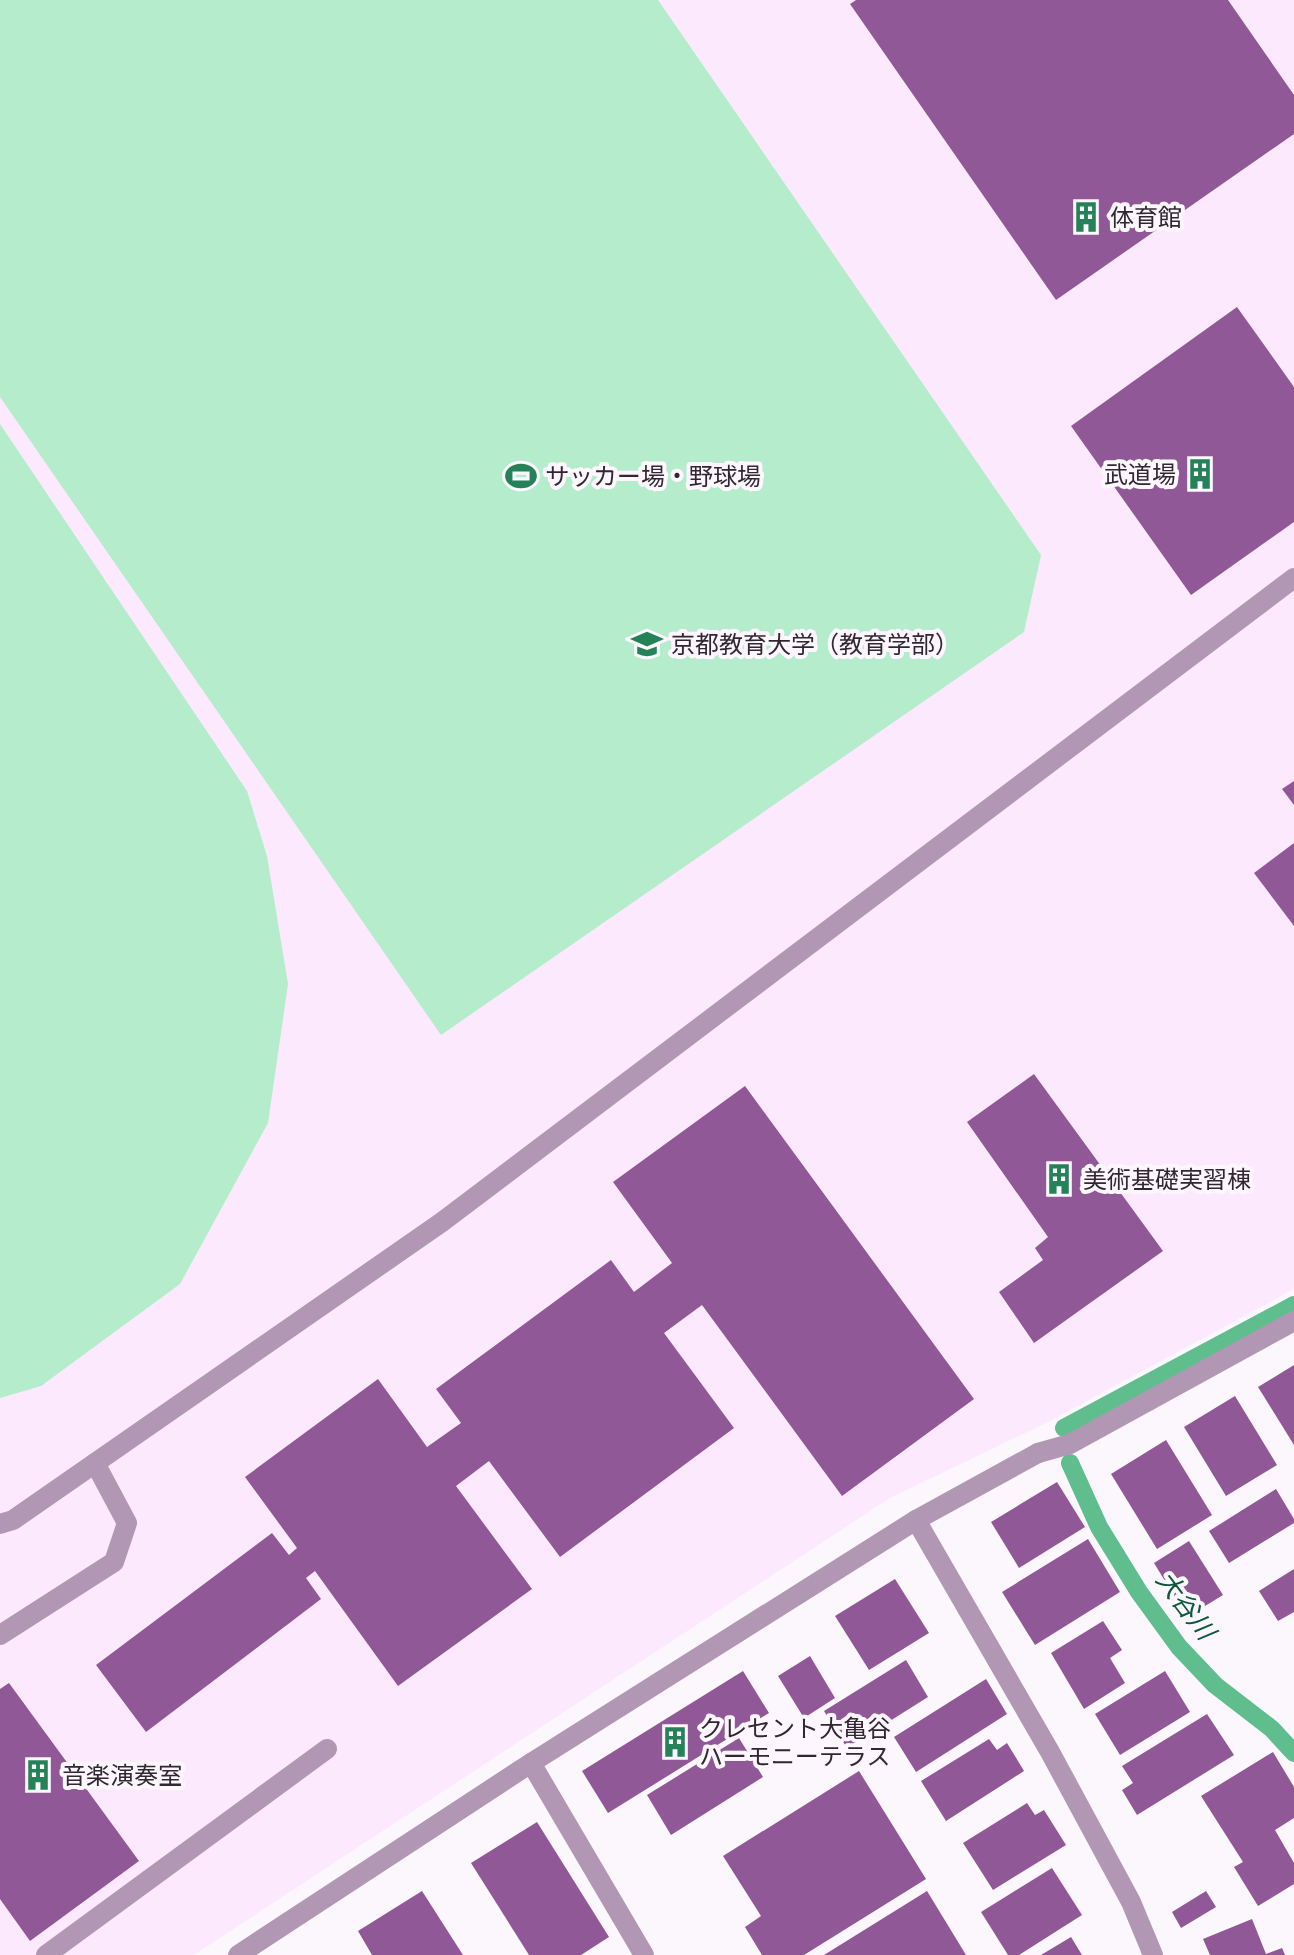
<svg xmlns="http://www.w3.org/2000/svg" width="1294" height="1955" font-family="'Public Sans','Noto Sans JP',sans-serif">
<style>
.built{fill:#fde9fe}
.green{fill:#b4eccc}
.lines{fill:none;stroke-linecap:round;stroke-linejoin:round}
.stream{stroke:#60bd8e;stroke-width:18}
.building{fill:#905896}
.service{stroke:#b297b4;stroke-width:20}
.minor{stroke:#b297b4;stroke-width:20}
.labels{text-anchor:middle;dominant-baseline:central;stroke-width:8;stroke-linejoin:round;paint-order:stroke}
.poi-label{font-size:24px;fill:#312732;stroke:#fcf7fd;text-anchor:start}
.water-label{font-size:26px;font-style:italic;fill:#0e5738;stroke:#fcf7fd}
</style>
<rect width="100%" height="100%" fill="#fcf7fd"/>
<!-- built -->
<path class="built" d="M0 0H1294V1289L1048 1422 890 1498 194 1955H0Z"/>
<!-- green -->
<g class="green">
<path d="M0 0H658L1041 555 1024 632 441 1035 0 397Z"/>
<path d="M0 424 247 791 267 856 288 984 268 1123 180 1284 41 1386 0 1398Z"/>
</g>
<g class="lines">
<!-- stream -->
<g class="stream">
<path d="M1064 1428 1294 1305"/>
<path d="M1070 1463 1099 1527 1139 1592 1179 1647 1215 1685 1272 1729 1294 1753"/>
</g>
</g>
<!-- building -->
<g class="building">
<path d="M856 0H1228L1294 95V134L1056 300 850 4Z"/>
<path d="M1237 307 1294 387V522L1191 595 1071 426Z"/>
<path d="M1294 781V805L1282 789Z"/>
<path d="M1294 843V926L1254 873Z"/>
<path d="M1034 1074 1163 1251 1034 1343 999 1292 1043 1260 1035 1248 1048 1237 967 1122Z"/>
<path d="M745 1086 974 1399 842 1496 702 1305 664 1333 734 1428 560 1557 489 1461 456 1486 532 1589 398 1686 315 1571 306 1578 321 1599 146 1732 96 1665 272 1533 289 1555 297 1548 245 1477 378 1379 427 1447 461 1423 436 1389 611 1260 634 1292 672 1263 613 1182Z"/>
<path d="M1294 1365V1445L1258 1387Z"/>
<path d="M1235 1396 1277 1465 1226 1496 1184 1427Z"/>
<path d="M1166 1440 1212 1515 1157 1549 1111 1474Z"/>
<path d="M1057 1482 1085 1527 1019 1568 991 1522Z"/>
<path d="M1276 1489 1294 1519V1523L1229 1563 1209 1531Z"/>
<path d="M1088 1539 1120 1592 1035 1645 1002 1592Z"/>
<path d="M1189 1541 1223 1595 1187 1617 1154 1563Z"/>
<path d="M1294 1569V1612L1278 1621 1259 1591Z"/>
<path d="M895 1579 929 1633 869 1670 835 1616Z"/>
<path d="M1103 1621 1122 1650 1110 1658 1125 1683 1084 1709 1051 1653Z"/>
<path d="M810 1656 835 1698 804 1718 778 1676Z"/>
<path d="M906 1660 928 1697 847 1748 824 1711Z"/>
<path d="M743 1671 769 1713 608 1813 582 1771Z"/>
<path d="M1165 1671 1190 1712 1120 1755 1095 1714Z"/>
<path d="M986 1679 1007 1714 916 1772 894 1737Z"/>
<path d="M9 1683 139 1861 30 1941 0 1899V1689Z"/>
<path d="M1207 1714 1234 1755 1137 1815 1122 1790 1133 1783 1122 1766Z"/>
<path d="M739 1738 763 1777 671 1835 647 1795Z"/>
<path d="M989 1739 997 1750 1007 1743 1024 1771 946 1821 921 1781Z"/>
<path d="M1273 1752 1294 1787V1818L1275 1830 1294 1863V1884L1258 1906 1234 1867 1243 1862 1201 1796Z"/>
<path d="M859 1771 926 1879 804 1955H762L745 1927 761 1916 723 1856Z"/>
<path d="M1027 1803 1035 1815 1044 1810 1066 1845 993 1890 963 1843Z"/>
<path d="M537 1822 609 1937 581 1955H529L471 1863Z"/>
<path d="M1052 1868 1082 1915 1019 1955H1008L981 1912Z"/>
<path d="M422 1891 463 1955H372L358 1931Z"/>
<path d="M927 1891 966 1955H824Z"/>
<path d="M1206 1891 1216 1907 1181 1928 1172 1912Z"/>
<path d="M1252 1919 1266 1954 1282 1948 1285 1955H1210L1203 1939Z"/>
<path d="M1071 1937 1082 1955H1041Z"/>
</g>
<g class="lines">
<!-- service -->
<g class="service">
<path d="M1038 1453 1070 1444 1294 1321"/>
<path d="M0 1524 13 1520 442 1222 1294 578"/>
<path d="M0 1635 114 1562 127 1523 95 1463"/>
<path d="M46 1955 327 1749"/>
</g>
<!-- minor -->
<g class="minor">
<path d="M916 1520 1050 1752 1131 1902 1153 1955"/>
<path d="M531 1763 644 1955"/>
<path d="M238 1955 531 1763 916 1520 1038 1453"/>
</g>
</g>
<!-- icons -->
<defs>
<symbol id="building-bare" viewBox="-9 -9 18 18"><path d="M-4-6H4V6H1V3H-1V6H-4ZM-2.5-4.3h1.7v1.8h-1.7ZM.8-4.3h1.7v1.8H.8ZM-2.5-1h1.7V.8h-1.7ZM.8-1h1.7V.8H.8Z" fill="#258258" stroke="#fcf7fd" stroke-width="2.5" paint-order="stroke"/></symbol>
<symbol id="stadium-bare" viewBox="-9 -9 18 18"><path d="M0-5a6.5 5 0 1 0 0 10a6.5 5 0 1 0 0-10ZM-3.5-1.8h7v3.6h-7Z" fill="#258258" stroke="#fcf7fd" stroke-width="2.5" paint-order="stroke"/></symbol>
<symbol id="university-bare" viewBox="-9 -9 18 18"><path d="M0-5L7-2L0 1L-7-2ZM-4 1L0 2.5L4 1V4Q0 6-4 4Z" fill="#258258" stroke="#fcf7fd" stroke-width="2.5" paint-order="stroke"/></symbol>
</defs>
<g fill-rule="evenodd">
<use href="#building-bare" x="1064" y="195" width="44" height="44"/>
<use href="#building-bare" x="1178" y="452" width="44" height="44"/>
<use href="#stadium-bare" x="499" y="454" width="44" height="44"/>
<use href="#university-bare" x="625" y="622" width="44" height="44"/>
<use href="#building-bare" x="1037" y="1157" width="44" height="44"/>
<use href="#building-bare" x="653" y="1720" width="44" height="44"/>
<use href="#building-bare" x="16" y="1753" width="44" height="44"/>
</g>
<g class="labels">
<!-- poi labels -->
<g class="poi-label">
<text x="1110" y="217">体育館</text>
<text x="1176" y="474" text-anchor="end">武道場</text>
<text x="545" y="476">サッカー場・野球場</text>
<text x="671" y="644">京都教育大学（教育学部）</text>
<text x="1083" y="1179">美術基礎実習棟</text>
<text x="699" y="1728">クレセント大亀谷<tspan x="699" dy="28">ハーモニーテラス</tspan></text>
<text x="62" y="1775">音楽演奏室</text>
</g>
<!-- water labels -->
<g class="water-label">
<text transform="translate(1186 1605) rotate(53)">大谷川</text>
</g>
</g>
</svg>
